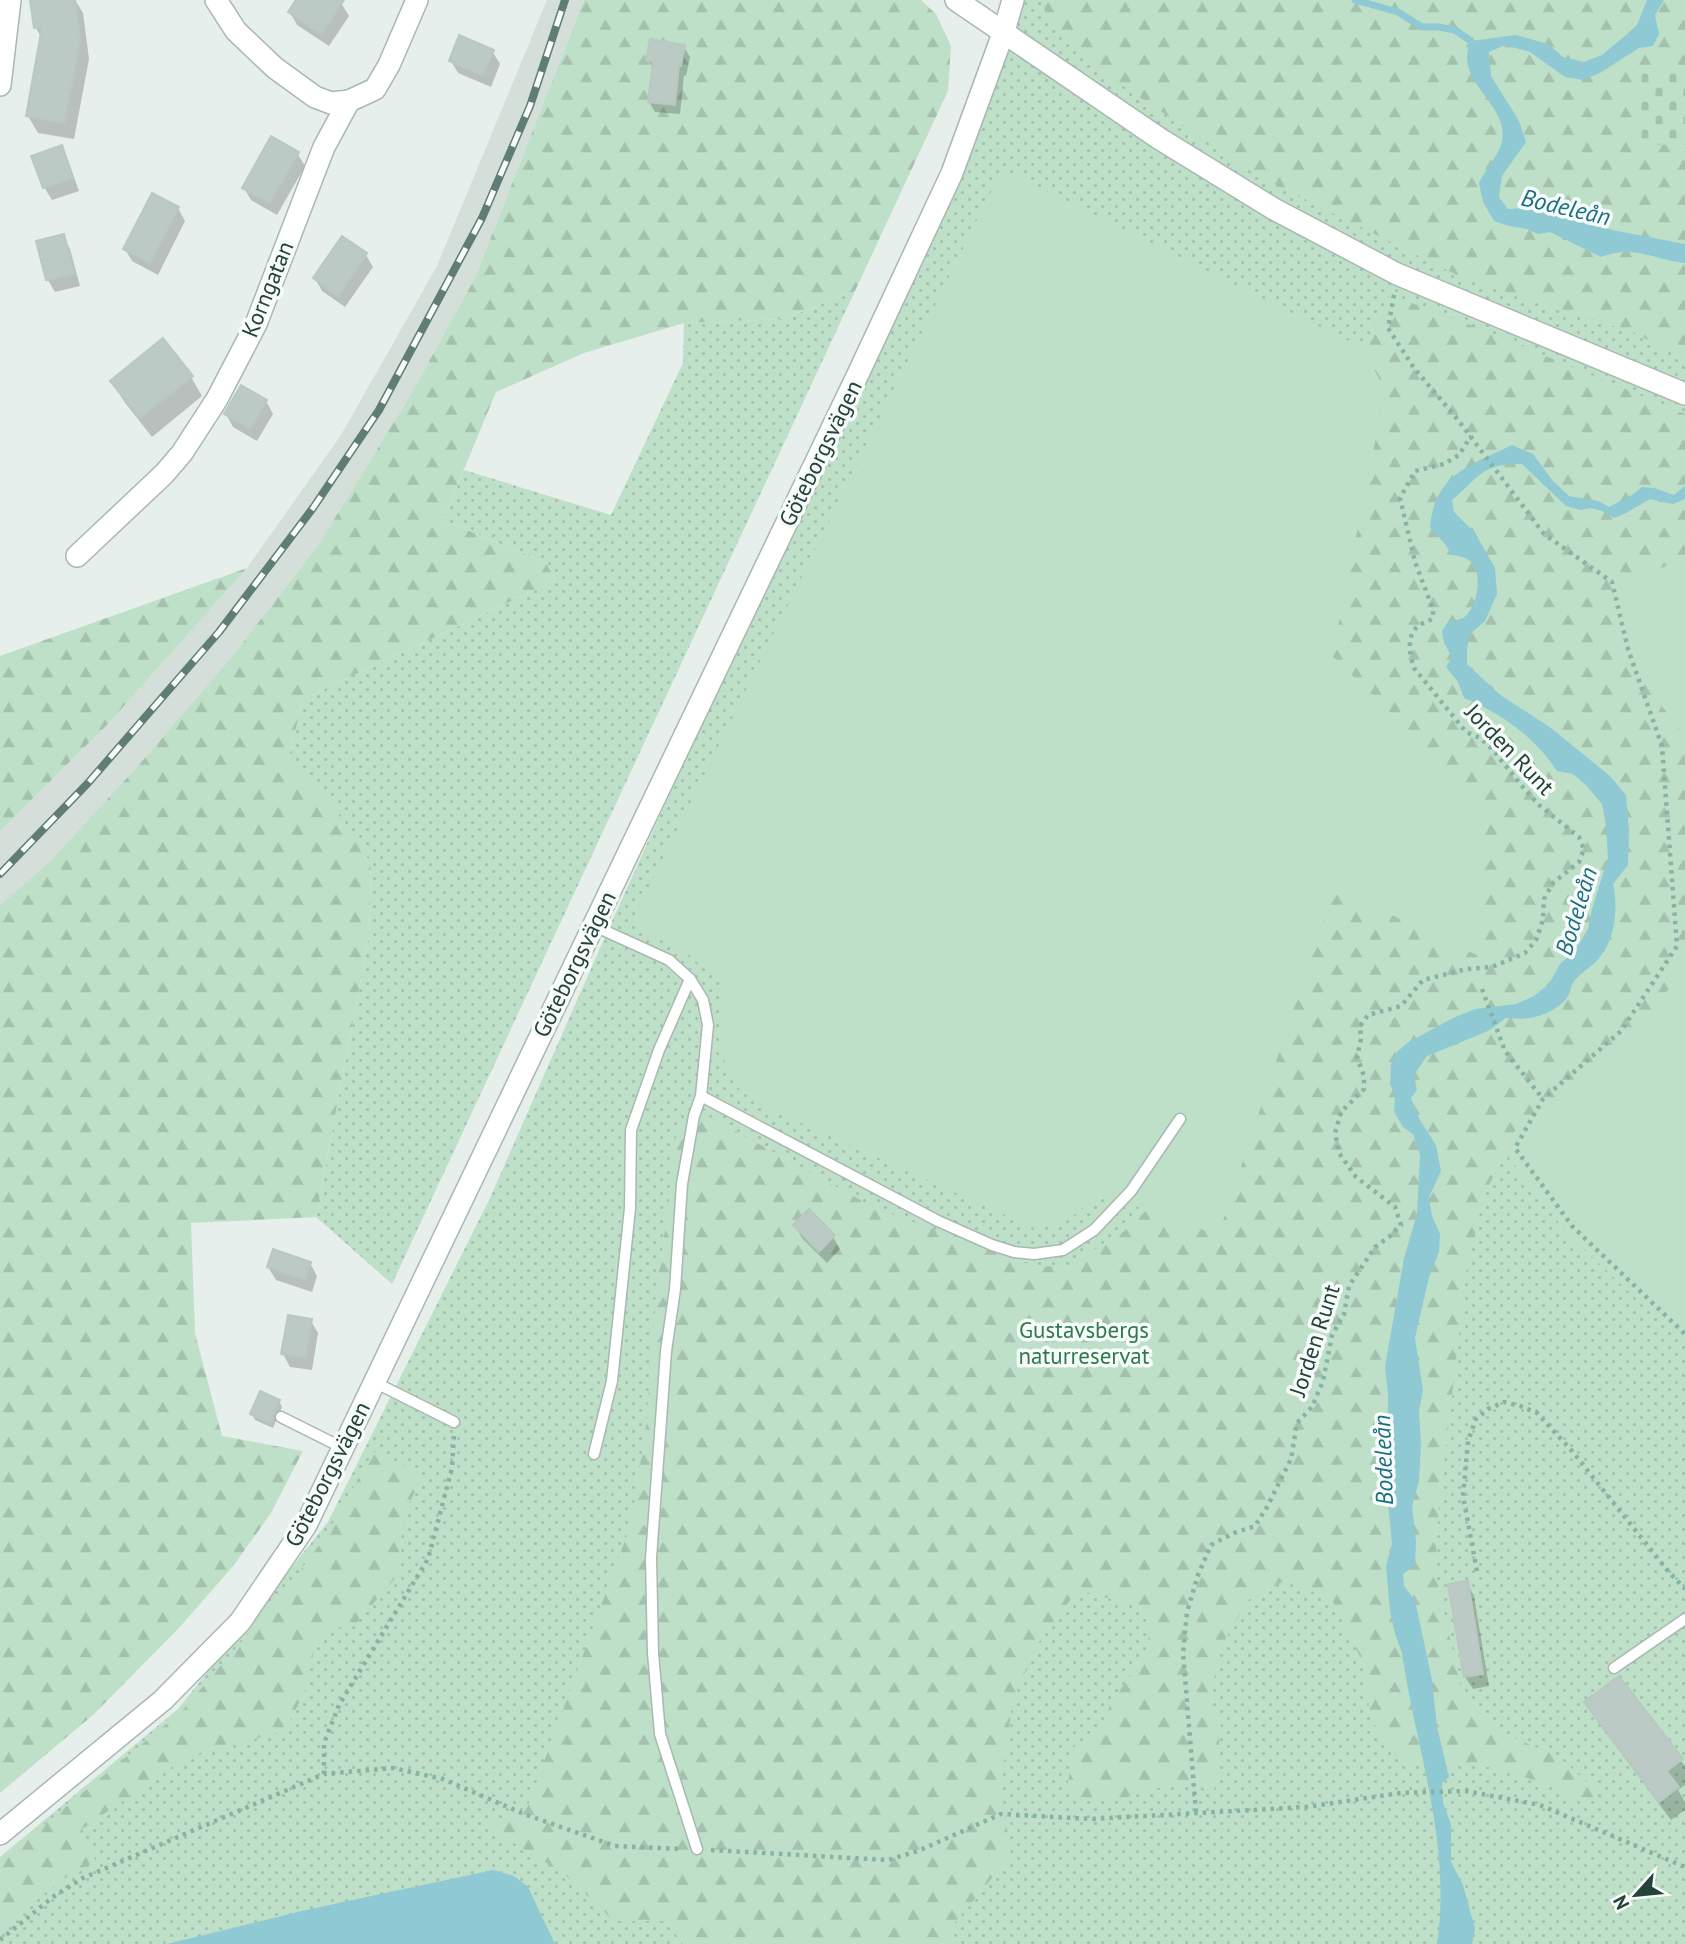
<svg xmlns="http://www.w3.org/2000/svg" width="1685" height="1944" font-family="'PT Sans',sans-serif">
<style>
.built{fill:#d4dfda}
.grass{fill:url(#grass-dots)}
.forest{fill:url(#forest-firs)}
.cemetery{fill:url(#cemetery-stones)}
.pitch{fill:#bfe0c8}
.water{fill:#8ec9d4}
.shadow{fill:#0003}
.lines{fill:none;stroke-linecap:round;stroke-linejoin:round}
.stream{stroke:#8ec9d4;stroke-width:7}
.building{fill:#bbcac4;stroke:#b8c9c2;stroke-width:2}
.service-casing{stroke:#a8b8b2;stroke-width:13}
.minor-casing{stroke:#a8b8b2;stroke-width:24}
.tertiary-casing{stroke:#a8b8b2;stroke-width:24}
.path{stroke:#86b3a5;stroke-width:4.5;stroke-dasharray:3.5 5;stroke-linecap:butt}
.service{stroke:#fff;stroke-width:10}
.minor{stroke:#fff;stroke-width:21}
.tertiary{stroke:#fff;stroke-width:21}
.rail-casing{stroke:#5f7d75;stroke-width:8}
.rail{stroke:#f7fbf9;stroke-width:5;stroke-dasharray:16;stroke-linecap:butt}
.labels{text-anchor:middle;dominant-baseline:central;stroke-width:7;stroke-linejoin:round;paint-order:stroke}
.street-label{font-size:23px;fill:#24423a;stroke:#f7fbf9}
.park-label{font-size:23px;fill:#2d7a4b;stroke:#f7fbf9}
.water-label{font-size:24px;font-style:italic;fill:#1c6f80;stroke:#f7fbf9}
</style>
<defs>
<pattern id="grass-dots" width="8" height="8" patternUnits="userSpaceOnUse" patternTransform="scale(1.75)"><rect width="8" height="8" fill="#bfe0c8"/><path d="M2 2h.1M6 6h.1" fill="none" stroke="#a4c1ad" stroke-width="1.8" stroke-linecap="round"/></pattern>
<pattern id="forest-firs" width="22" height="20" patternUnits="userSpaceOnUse" patternTransform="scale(1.75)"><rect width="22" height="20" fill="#bfe0c8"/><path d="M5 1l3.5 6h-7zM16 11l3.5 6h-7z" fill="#a4c1ad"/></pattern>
<pattern id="cemetery-stones" width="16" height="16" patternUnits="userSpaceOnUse" patternTransform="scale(1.75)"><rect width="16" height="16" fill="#bfe0c8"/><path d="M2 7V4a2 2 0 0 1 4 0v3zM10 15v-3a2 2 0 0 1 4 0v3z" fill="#a4c1ad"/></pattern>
</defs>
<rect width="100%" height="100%" fill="#e6efeb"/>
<!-- built -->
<path class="built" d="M547 0H584L475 278 410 396 317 547 230 659 137 767 48 863 0 905V831L107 725 247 568 341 435 437 266Z"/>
<!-- grass -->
<g class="grass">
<path d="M1018 0H1685V1944H0V1857L178 1709 328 1522 490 1198 604 939 991 83Z"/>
<path d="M855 291 392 1284 316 1217 369 936 371 863 288 761 303 699 556 580 546 563 443 520 464 470 611 515 683 363 684 323 783 319Z"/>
</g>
<!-- forest -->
<g class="forest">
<path d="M584 0H921L936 14 951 46 948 91 855 291 783 319 684 323 584 353 496 392 443 520 546 563 556 580 303 699 288 761 327 797 371 863 369 936 316 1217 191 1223 195 1333 222 1436 303 1451 271 1513 234 1565 179 1628 93 1715 0 1793V905L48 863 137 767 230 659 317 547 410 396 475 278Z"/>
<path d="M1044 0H1685V360L1635 333 1463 278 1258 176 1093 66 1045 17Z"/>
<path d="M1390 295 1459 320 1685 414V560L1623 581 1685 745V950L1672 986 1627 1038 1546 1107 1521 1125 1509 1138 1506 1154 1484 1194 1466 1275 1439 1508 1435 1572 1462 1692 1506 1735 1558 1756 1597 1791 1588 1806 1541 1782 1490 1767 1402 1762 1371 1720 1362 1661 1332 1600 1286 1580 1248 1600 1218 1652 1211 1704 1221 1724 1214 1793 1173 1784 1109 1802 1066 1794 1074 1747 1106 1727 1110 1702 1149 1652 1148 1609 1078 1590 1040 1640 1013 1698 1001 1787 1011 1855 949 1930 962 1944H683L665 1921H614L564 1874 485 1825 527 1808 631 1524 646 1426 656 1292 668 1209 677 1125 710 1117 873 1207 1036 1267 1068 1265 1122 1233 1147 1210 1218 1235 1334 887 1477 954 1484 805 1332 656 1385 391 1363 348Z"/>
<path d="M247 568 107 725 0 831V656Z"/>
<path d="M374 1451 413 1471 418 1476 419 1484 405 1512 396 1577 354 1626 336 1628 314 1649 307 1687 285 1731 185 1758 82 1829 96 1862 72 1873 0 1927V1861L181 1712 286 1590 325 1537Z"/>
</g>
<!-- cemetery -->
<path class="cemetery" d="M1639 70 1685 71V145L1637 144Z"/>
<!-- pitch -->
<g class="pitch">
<path d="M1002 169 1363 348 1385 391 1332 656 1484 805 1477 955 1334 888 1218 1235 1147 1210 1097 1195 1067 1221 1034 1228 754 1102 734 1084 723 1058 722 984 689 955 631 924Z"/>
<path d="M1685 560V745L1679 729 1611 637 1623 581Z"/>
<path d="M1685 950V1345L1566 1232 1506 1154 1509 1138 1521 1125 1546 1107 1627 1038 1672 986Z"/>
</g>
<!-- water -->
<g class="water">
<path d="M1647 0H1664L1655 15 1659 34 1653 46 1639 48 1600 73 1583 80 1565 77 1530 52 1505 45 1489 52 1491 76 1519 121 1526 142 1502 176 1499 197 1508 209 1524 208 1617 231 1685 244V263C1654 260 1634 244 1601 257L1550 232 1538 234 1527 229 1509 226 1494 221 1483 202 1479 183C1485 171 1497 156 1501 145 1514 105 1451 83 1471 41L1516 35 1548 44 1563 57 1584 62 1602 55 1626 35 1637 25Z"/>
<path d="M1512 445 1533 454 1552 480 1569 496 1598 501 1609 507 1632 495 1642 487 1654 488 1674 495 1685 486V499L1673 504 1650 499 1626 513 1614 518 1602 511 1591 508 1581 510 1566 506 1522 464C1481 463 1480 477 1452 500L1454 512 1475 533 1495 568 1497 594 1485 621 1470 634 1467 648V664L1499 694 1551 728 1610 776 1626 795 1629 830 1628 865 1613 884C1618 906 1616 938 1600 957 1593 966 1583 971 1575 980 1570 985 1571 994 1566 999 1551 1016 1528 1021 1506 1018L1488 1031 1427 1056 1414 1075 1417 1090 1411 1098 1420 1120 1436 1145 1441 1171 1429 1197 1432 1216 1440 1234 1439 1252 1429 1277 1415 1338 1423 1390 1419 1411 1421 1443 1419 1481 1412 1506 1416 1542 1415 1565 1403 1574 1404 1586 1415 1600 1432 1680 1437 1727 1449 1777 1442 1783 1443 1803 1451 1824V1862L1463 1885 1475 1929 1472 1944H1437C1452 1845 1416 1749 1402 1653L1395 1634 1390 1611 1386 1566 1392 1544 1387 1493 1388 1394 1385 1367 1404 1258 1417 1214 1420 1155 1413 1134 1403 1127 1394 1112 1395 1096 1390 1084 1391 1064 1397 1052 1407 1043 1453 1018 1475 1009 1516 1004 1534 996 1549 984 1560 964 1574 952 1588 929 1592 909 1608 858 1606 825 1602 804 1585 784 1573 774 1557 771C1535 737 1501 713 1464 698L1458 682 1446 667 1452 657 1444 643 1442 631 1447 623C1451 621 1458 620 1463 618 1477 609 1483 575 1472 563 1467 557 1459 556 1452 555L1445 544 1430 528C1434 474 1471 465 1512 445Z"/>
<path d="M493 1870 514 1876 528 1887 555 1944H167L306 1910Z"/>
</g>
<!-- shadow -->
<g class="shadow">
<path d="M41 0H75L83 13 89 59 74 139 38 133 28 116 42 39 36 28Z"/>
<path d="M298 0H337L341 3 349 16 329 46 297 25 290 12Z"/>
<path d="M684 47 690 57 686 76 684 75 680 114 655 112 649 102 654 70 648 60Z"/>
<path d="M492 51 500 64 491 87 458 73 451 61Z"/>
<path d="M61 148 68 160 79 191 52 200 44 187Z"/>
<path d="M297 153 305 166 277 215 251 200 244 188Z"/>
<path d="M178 208 185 221 158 275 132 261 125 249Z"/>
<path d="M63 236 70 249 80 286 55 292 48 280Z"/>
<path d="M342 239 366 255 373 267 345 307 322 291 315 278Z"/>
<path d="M191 377 202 396 152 437 123 400 112 381Z"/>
<path d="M266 401 273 414 257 441 233 427 226 414Z"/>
<path d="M795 1226 833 1237 840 1249 827 1263 802 1238Z"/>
<path d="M310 1263 317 1276 312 1292 276 1280 268 1267Z"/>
<path d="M311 1321 318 1333 312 1370 290 1367 283 1354Z"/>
<path d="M279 1401 282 1407 273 1428 255 1420 252 1414Z"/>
<path d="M1467 1583 1474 1596 1489 1686 1473 1689 1465 1677Z"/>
<path d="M1619 1679 1685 1766V1785L1678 1790 1685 1802V1810L1671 1820 1598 1722 1587 1703Z"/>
</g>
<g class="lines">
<!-- stream -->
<path class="stream" d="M1355 0 1398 12 1422 27H1439L1455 30 1471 41 1472 48"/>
</g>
<!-- building -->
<g class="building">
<path d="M30 0H75L80 41 64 123 26 116 42 27 34 28Z"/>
<path d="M296 0H344L321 34 288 12Z"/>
<path d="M459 35 494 50 483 75 449 61Z"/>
<path d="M650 39 685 45 681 66H679L675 105 648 102 653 62 646 60Z"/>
<path d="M271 136 299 152 270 203 242 188Z"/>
<path d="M62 145 73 178 43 188 31 156Z"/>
<path d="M152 193 179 207 150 263 123 249Z"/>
<path d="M64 234 74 274 46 280 36 241Z"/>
<path d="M342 236 367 253 338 296 313 278Z"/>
<path d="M163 338 193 376 140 418 110 381Z"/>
<path d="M241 385 267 400 250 429 224 414Z"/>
<path d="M809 1209 835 1235 819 1252 793 1225Z"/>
<path d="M273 1249 311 1262 305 1280 267 1267Z"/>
<path d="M288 1315 312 1319 305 1358 281 1354Z"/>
<path d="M260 1391 280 1400 270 1423 250 1414Z"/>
<path d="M1468 1581 1483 1674 1464 1677 1448 1584Z"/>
<path d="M1619 1676 1683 1759 1667 1771 1679 1787 1659 1802 1584 1702Z"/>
</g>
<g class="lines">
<defs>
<g id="service">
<path d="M592 925 669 960 690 979 703 1000 708 1025 701 1096 694 1116 682 1184 675 1289 666 1351 651 1558 653 1653 660 1734 697 1849"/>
<path d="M701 1096 938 1221 992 1245 1014 1252 1034 1254 1063 1250 1094 1230 1131 1191 1180 1119"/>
<path d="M374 1382 454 1422"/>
<path d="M281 1417 343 1448"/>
<path d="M594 1454 612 1381 630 1208 631 1130 659 1050 690 979"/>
<path d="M1614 1668 1685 1619"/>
</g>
<g id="minor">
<path d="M216 0 236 31 275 68 315 97 331 103 349 101"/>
<path d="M956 0 1160 139 1274 209 1397 274 1685 394"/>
<path d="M0 85 10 0"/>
<path d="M77 556 164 474 182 453 217 399 256 324 324 147 349 101 375 89 389 65 417 0"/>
</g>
<path id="tertiary" d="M0 1834 163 1700 240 1622 306 1525 859 372 952 173 1004 31 1013 0"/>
</defs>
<!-- service casing -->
<use href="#service" class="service-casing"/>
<!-- minor casing -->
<use href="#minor" class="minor-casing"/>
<!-- tertiary casing -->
<use href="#tertiary" class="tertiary-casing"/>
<!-- path -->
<g class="path">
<path d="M1394 295 1388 328 1414 368 1458 420 1544 534 1612 582 1628 649 1662 746 1677 946 1621 1031 1543 1099 1515 1148 1572 1226 1685 1334"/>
<path d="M1482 989 1505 1051 1543 1099"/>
<path d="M1477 1571 1463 1496 1468 1441 1476 1419 1488 1409 1504 1402 1520 1406 1537 1413 1572 1451 1668 1571 1685 1589"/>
<path d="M324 1774V1743L339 1705 428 1559 452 1468 454 1435"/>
<path d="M1196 1812 1183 1653 1187 1612 1198 1575 1211 1545 1234 1533 1255 1526 1267 1507 1291 1459 1297 1423 1312 1407 1323 1381 1332 1335 1344 1314 1349 1286 1375 1247 1389 1237 1401 1225 1395 1207 1356 1177 1339 1153 1335 1133 1341 1112 1364 1089V1076L1357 1057 1361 1039 1360 1026 1368 1015 1401 1006 1423 980 1467 969 1492 967 1525 953 1536 940 1543 920 1544 899 1553 883 1579 862 1584 849 1579 837 1539 805 1526 791 1493 750 1480 738 1466 732 1414 668C1410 656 1406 637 1417 627 1421 623 1428 622 1433 618V609L1415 562 1400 498 1415 471 1444 464 1459 455 1471 436"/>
<path d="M711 1850 888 1860 918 1851 1001 1814 1091 1819 1306 1807 1401 1793 1466 1791 1540 1805 1685 1867"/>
<path d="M0 1940 53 1897 83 1878 324 1774 393 1768 443 1779 524 1814 615 1846 681 1849"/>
</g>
<!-- service -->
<use href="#service" class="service"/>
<!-- minor -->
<use href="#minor" class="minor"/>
<!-- tertiary -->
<use href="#tertiary" class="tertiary"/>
<defs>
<path id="rail" d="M0 874 88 783 219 632 313 508 379 410 482 218 530 106 565 0"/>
</defs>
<!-- rail casing -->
<use href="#rail" class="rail-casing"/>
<!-- rail -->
<use href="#rail" class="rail"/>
</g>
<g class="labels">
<!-- street labels -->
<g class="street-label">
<text transform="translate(267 289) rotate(-68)">Korngatan</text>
<text transform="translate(820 453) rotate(-64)">Göteborgsvägen</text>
<text transform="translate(1510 749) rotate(46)">Jorden Runt</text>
<text transform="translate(574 964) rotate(-64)">Göteborgsvägen</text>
<text transform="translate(1314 1340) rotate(-72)">Jorden Runt</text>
<text transform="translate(327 1474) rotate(-63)">Göteborgsvägen</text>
</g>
<!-- park labels -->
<g class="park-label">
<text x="1084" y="1329">Gustavsbergs<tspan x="1084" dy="26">naturreservat</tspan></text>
</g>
<!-- water labels -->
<g class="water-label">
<text transform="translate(1566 207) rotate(13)">Bodeleån</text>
<text transform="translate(1576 911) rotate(-73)">Bodeleån</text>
<text transform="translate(1383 1460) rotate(-92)">Bodeleån</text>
</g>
</g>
<!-- north arrow -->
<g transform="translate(1636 1895) rotate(243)" stroke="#f7fbf9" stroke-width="5" paint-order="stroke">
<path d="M0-5L12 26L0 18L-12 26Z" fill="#24423a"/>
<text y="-10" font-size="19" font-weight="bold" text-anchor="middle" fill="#24423a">N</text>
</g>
</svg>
